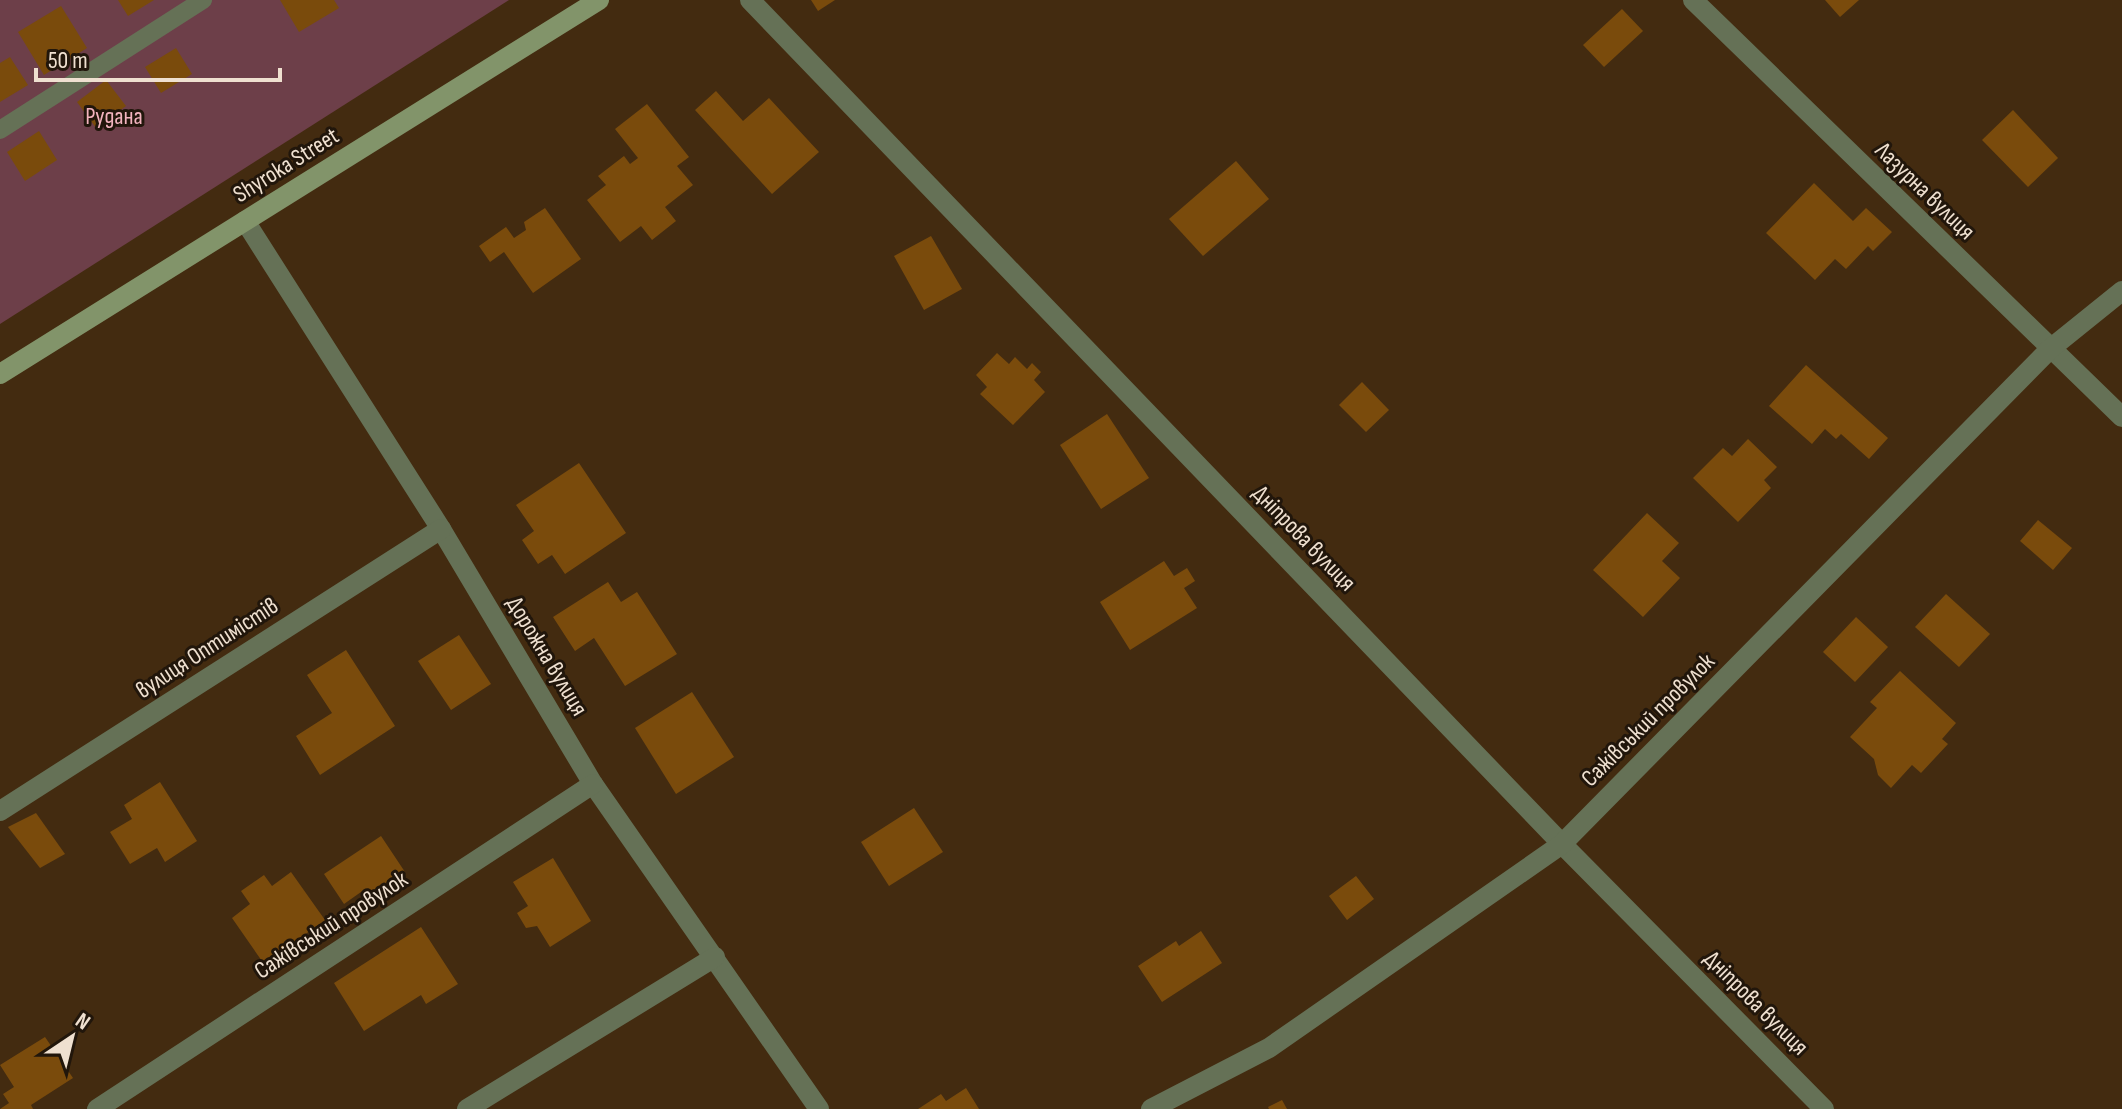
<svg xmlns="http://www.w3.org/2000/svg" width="2122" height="1109" font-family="'Sofia Sans Condensed',sans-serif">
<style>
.green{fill:#6d3f49}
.building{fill:#7a4b0c}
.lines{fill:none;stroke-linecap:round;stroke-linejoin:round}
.lane{stroke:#657156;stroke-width:18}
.street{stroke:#657156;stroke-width:20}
.secondary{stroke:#82946a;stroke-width:20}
.labels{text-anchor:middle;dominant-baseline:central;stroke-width:6;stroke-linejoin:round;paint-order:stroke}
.park-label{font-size:24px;fill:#f3b4bf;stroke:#21160b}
.street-label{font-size:24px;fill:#efe0d0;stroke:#21160b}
</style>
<rect width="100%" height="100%" fill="#432b10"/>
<!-- green -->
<path class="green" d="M0 0H509L0 324Z"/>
<!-- building -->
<g class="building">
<path d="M118 0H154L128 16Z"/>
<path d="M280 0H334L339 8 299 32Z"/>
<path d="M811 0H835L818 11Z"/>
<path d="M1825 0H1859L1840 17Z"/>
<path d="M61 6 87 48 44 75 18 32Z"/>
<path d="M1622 9 1643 31 1604 67 1583 45Z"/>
<path d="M176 48 192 74 161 93 145 67Z"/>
<path d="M10 57 28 85 0 102V63Z"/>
<path d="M106 80 126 106 96 128 77 102Z"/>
<path d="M716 91 743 121 769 98 819 152 772 194 695 110Z"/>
<path d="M647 104 689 157 677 166 693 185 665 207 676 221 652 240 641 226 620 242 587 200 606 185 598 176 624 156 630 164 638 158 615 129Z"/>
<path d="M2013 110 2058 158 2028 187 1982 140Z"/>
<path d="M39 131 57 160 25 181 7 152Z"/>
<path d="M1236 161 1269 199 1203 256 1169 219Z"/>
<path d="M1814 183 1853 221 1866 208 1892 232 1873 251 1868 246 1846 269 1835 259 1815 280 1766 233Z"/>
<path d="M545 208 581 259 533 293 504 252 490 262 479 246 506 227 514 238 526 230 524 222Z"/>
<path d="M931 236 962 289 924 310 894 256Z"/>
<path d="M997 353 1009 364 1015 357 1027 369 1032 363 1041 372 1034 380 1045 392 1013 425 980 394 987 387 976 375Z"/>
<path d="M1806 365 1888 438 1869 459 1841 434 1836 439 1825 429 1812 444 1769 406Z"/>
<path d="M1362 382 1389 410 1366 432 1339 405Z"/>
<path d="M1107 414 1149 478 1101 509 1060 445Z"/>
<path d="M1748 439 1777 467 1764 480 1771 488 1738 522 1693 478 1723 448 1732 456Z"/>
<path d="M579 463 626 533 565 574 552 555 538 564 522 540 534 531 516 505Z"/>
<path d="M1647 513 1679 543 1662 561 1680 578 1643 617 1593 570Z"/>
<path d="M2038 520 2072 548 2053 570 2020 541Z"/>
<path d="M1164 561 1174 576 1187 568 1195 581 1184 588 1197 608 1130 650 1100 602Z"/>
<path d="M608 582 621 602 637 592 677 654 625 686 594 638 575 651 553 617Z"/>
<path d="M1946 594 1990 634 1959 667 1915 627Z"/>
<path d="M1856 617 1888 647 1855 682 1823 652Z"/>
<path d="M459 635 491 684 451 710 418 661Z"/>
<path d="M346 650 395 726 320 775 296 736 332 713 307 675Z"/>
<path d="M1900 671 1956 723 1942 739 1948 744 1921 773 1912 765 1891 788 1878 775 1874 759 1850 737 1877 708 1870 702Z"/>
<path d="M692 692 734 757 676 794 635 728Z"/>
<path d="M160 782 197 841 165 862 157 848 130 864 110 832 132 819 124 805Z"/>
<path d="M914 808 943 852 889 886 861 842Z"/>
<path d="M36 813 65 854 40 868 8 827Z"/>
<path d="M381 836 405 872 366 899 361 892 344 904 324 874Z"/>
<path d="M553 858 591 921 550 947 537 926 526 928 517 913 528 906 513 882Z"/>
<path d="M291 872 325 920 264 964 232 918 250 904 241 891 264 875 272 886Z"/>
<path d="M1356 876 1374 899 1347 920 1329 896Z"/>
<path d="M421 927 458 984 426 1004 421 995 364 1031 334 983Z"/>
<path d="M1201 931 1222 963 1162 1002 1138 966 1176 941 1179 946Z"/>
<path d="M45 1037 73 1078 31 1105 33 1109H0L9 1103 3 1094 14 1087 0 1065Z"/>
<path d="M966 1088 979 1109H918L941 1094 946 1101Z"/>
<path d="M1282 1100 1287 1109H1269L1268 1107Z"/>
</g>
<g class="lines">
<!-- lane -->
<path class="lane" d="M0 130 203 0"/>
<!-- street -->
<g class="street">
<path d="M750 0 1562 844 1824 1109"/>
<path d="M1693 0 2122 417"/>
<path d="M245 221 441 529 593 784 819 1109"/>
<path d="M0 811 441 529"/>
<path d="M97 1109 593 784"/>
<path d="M467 1109 715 957"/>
<path d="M1151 1109 1269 1048 1562 844 2050 349 2122 291"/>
</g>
<!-- secondary -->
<path class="secondary" d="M0 374 599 0"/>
</g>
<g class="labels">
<!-- park labels -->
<g class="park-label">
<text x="114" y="116">Рудана</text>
</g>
<!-- street labels -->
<g class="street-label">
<text transform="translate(286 165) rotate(-32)">Shyroka Street</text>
<text transform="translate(1925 191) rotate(44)">Лазурна вулиця</text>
<text transform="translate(1304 538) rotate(46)">Дніпрова вулиця</text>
<text transform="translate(207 648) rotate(-33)">вулиця Оптимістів</text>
<text transform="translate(547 656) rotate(59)">Дорожна вулиця</text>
<text transform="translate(1648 720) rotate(-45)">Сажівський провулок</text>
<text transform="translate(331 925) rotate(-33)">Сажівський провулок</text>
<text transform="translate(1756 1003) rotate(45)">Дніпрова вулиця</text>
</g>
</g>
<!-- north arrow -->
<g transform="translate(72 1037) rotate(35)" stroke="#21160b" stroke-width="6" paint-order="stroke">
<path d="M0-6L14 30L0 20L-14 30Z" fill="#efe0d0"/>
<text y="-12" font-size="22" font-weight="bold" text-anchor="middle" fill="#efe0d0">N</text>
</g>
<!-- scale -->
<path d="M36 68v12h244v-12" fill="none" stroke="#efe0d0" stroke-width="4"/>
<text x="48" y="68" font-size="24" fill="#efe0d0" stroke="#21160b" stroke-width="6" paint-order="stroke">50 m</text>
</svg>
